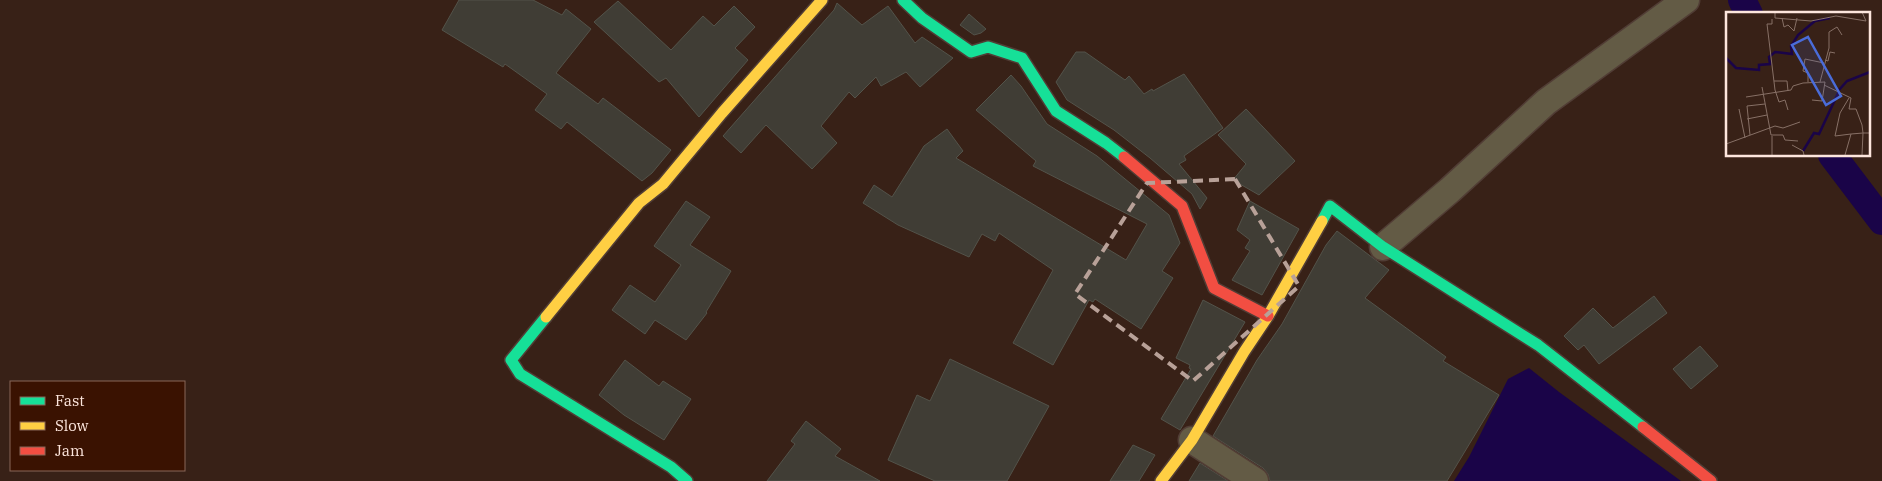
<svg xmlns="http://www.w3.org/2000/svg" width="1882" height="481" font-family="'IBM Plex Serif',serif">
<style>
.water{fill:#1a0448}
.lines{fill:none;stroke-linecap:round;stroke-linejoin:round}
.canal{stroke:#1a0448;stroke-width:28}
.building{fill:#403d35;stroke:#53534a}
.street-casing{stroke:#513d35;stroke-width:29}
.fast-casing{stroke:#513d35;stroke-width:14}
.slow-casing{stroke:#513d35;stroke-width:14}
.jam-casing{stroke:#513d35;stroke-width:14}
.street{stroke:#635b45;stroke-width:26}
.fast{stroke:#16e098;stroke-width:11}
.slow{stroke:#ffcf43;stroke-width:11}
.jam{stroke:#f24e42;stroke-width:11}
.marked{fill:none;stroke:#b8a198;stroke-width:4;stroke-dasharray:10 6;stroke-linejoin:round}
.inset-river{fill:none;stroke:#1a0448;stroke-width:2.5}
.inset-road{fill:none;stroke:#877066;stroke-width:1}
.view{fill:#4a6cd9;fill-opacity:0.15;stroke:#4a6cd9;stroke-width:2.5}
.inset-edge{fill:none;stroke:#fde6dd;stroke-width:2.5}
</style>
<rect width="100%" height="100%" fill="#382117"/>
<!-- water -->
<path class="water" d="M1529 368 1559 392 1681 481H1454L1469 457 1508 379Z"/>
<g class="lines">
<!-- canal -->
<g class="canal">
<path d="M1742 0 1749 14"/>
<path d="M1832 155 1882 221"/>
</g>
</g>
<!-- building -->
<g class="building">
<path d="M459 0H533L562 15 566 9 591 29 556 73 598 104 603 98 671 150 652 173 642 181 567 122 561 129 535 110 547 94 505 64 503 67 442 30Z"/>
<path d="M618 1 671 50 703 16 714 26 734 6 755 27 735 48 748 60 699 117 666 78 659 82 594 22Z"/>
<path d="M837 3 862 25 888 6 915 43 922 37 953 58 920 87 906 72 881 86 876 77 855 98 849 92 821 126 837 143 812 169 766 125 741 153 723 136 834 10Z"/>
<path d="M969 14 986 29 981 33 974 35 960 25Z"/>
<path d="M1076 52H1085L1125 80 1129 76 1144 94 1152 89 1153 91 1184 74 1223 128 1184 156 1186 160 1179 164 1207 198 1200 209 1192 194 1150 158 1114 130 1067 100 1056 82Z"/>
<path d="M1011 75 1021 86 1047 124 1097 156 1169 215 1180 243 1162 271 1173 278 1141 329 1095 299 1093 302 1089 300 1053 365 1013 343 1053 270 999 233 995 241 982 234 969 257 898 225 863 203 874 185 892 197 924 146 947 129 963 151 956 158 1126 260 1147 224 1033 166 1036 161 976 110Z"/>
<path d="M1246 109 1295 161 1259 195 1233 180 1246 164 1218 135Z"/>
<path d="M686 201 710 217 690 245 731 271 706 312 707 313 686 340 655 320 645 334 612 310 630 285 655 302 681 265 654 246Z"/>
<path d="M1250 201 1299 229 1262 295 1232 280 1250 251 1245 248 1250 240 1237 230Z"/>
<path d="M1337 231 1389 270 1365 298 1446 357 1443 361 1499 395 1447 481H1270L1268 474 1263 468 1213 436 1257 360 1282 324 1326 245Z"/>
<path d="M1654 296 1667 313 1599 364 1584 345 1578 350 1564 336 1593 308 1613 328Z"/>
<path d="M1203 300 1245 322 1180 430 1161 419 1191 369 1189 368 1190 365 1176 358Z"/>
<path d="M1700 346 1718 366 1691 389 1673 369Z"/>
<path d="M950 359 1049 406 1007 481H935L888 460 917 395 930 401Z"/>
<path d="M625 360 659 386 663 381 691 399 664 440 624 415 599 395Z"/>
<path d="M806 421 841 449 835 456 880 481H767L795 444 791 441Z"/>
<path d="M1133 445 1155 455 1139 481H1110Z"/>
<path d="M1200 463 1228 481H1189Z"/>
</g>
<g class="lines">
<defs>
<g id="street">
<path d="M1383 247 1450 190 1546 102 1686 0"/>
<path d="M1192 440 1255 481"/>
</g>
<g id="fast">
<path d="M903 0 922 18 971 52 988 47 1022 58 1056 111 1106 143 1124 157"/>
<path d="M1322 221 1330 206 1383 247 1538 345 1643 427"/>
<path d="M546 317 511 360 520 374 671 467 687 481"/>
</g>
<g id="slow">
<path d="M546 317 639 203 663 184 722 113 822 0"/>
<path d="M1161 481 1192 440 1244 352 1268 316 1322 221"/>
</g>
<g id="jam">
<path d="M1124 157 1182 206 1214 288 1268 316"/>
<path d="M1643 427 1711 481"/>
</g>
</defs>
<!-- street casing -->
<use href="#street" class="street-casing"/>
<!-- fast casing -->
<use href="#fast" class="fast-casing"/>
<!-- slow casing -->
<use href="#slow" class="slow-casing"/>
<!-- jam casing -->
<use href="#jam" class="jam-casing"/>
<!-- street -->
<use href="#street" class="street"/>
<!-- fast -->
<use href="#fast" class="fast"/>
<!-- slow -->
<use href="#slow" class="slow"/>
<!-- jam -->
<use href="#jam" class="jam"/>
</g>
<!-- marked area -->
<path class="marked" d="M1235 179 1299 286 1193 381 1075 294 1147 183Z"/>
<!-- overview -->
<g transform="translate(1726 12)">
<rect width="144" height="144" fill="#382117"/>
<path class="inset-river" d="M0 46 10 56 33 58V53L44 52 43 45 49 40 66 42 65 34 72 23 89 9 104 6M113 78 121 69 144 60M77 139 88 121 93 122 113 79"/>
<path class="inset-road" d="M49 0V6L85 9 110 4 140 9 136 0M56 6 58 15 62 13 68 19 71 6M46 7V12H41L49 78 53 90 59 88 62 98M99 48 102 49 104 40 109 41M48 69H61L62 79M82 70V61L77 59 79 47 98 51M94 70 103 36V20L111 15 116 23M98 73 125 86 123 97H130L136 113 137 121 125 122 119 143M36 75 45 123H57L59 128 72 129M20 85 65 78 67 74 77 71 99 70 96 89 86 88M123 86 114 101 109 124 125 122M13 97 19 126M21 107 41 103M24 123 21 94 39 92M0 132 49 114 57 116 74 110M66 133 77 139 78 143M46 143V124M136 143 137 121H144"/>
<path class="view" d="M82 25 115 84 100 93 66 33Z"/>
<rect width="144" height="144" class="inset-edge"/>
</g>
<!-- legend -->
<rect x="10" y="381" width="175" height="90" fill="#3a1201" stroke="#886759"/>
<rect x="20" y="397" width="25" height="8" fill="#16e098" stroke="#886759"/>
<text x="55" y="406" font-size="15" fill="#fde6dd">Fast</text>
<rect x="20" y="422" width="25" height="8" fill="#ffcf43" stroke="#886759"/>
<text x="55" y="431" font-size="15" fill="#fde6dd">Slow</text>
<rect x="20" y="447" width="25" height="8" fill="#f24e42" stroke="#886759"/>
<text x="55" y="456" font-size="15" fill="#fde6dd">Jam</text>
</svg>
